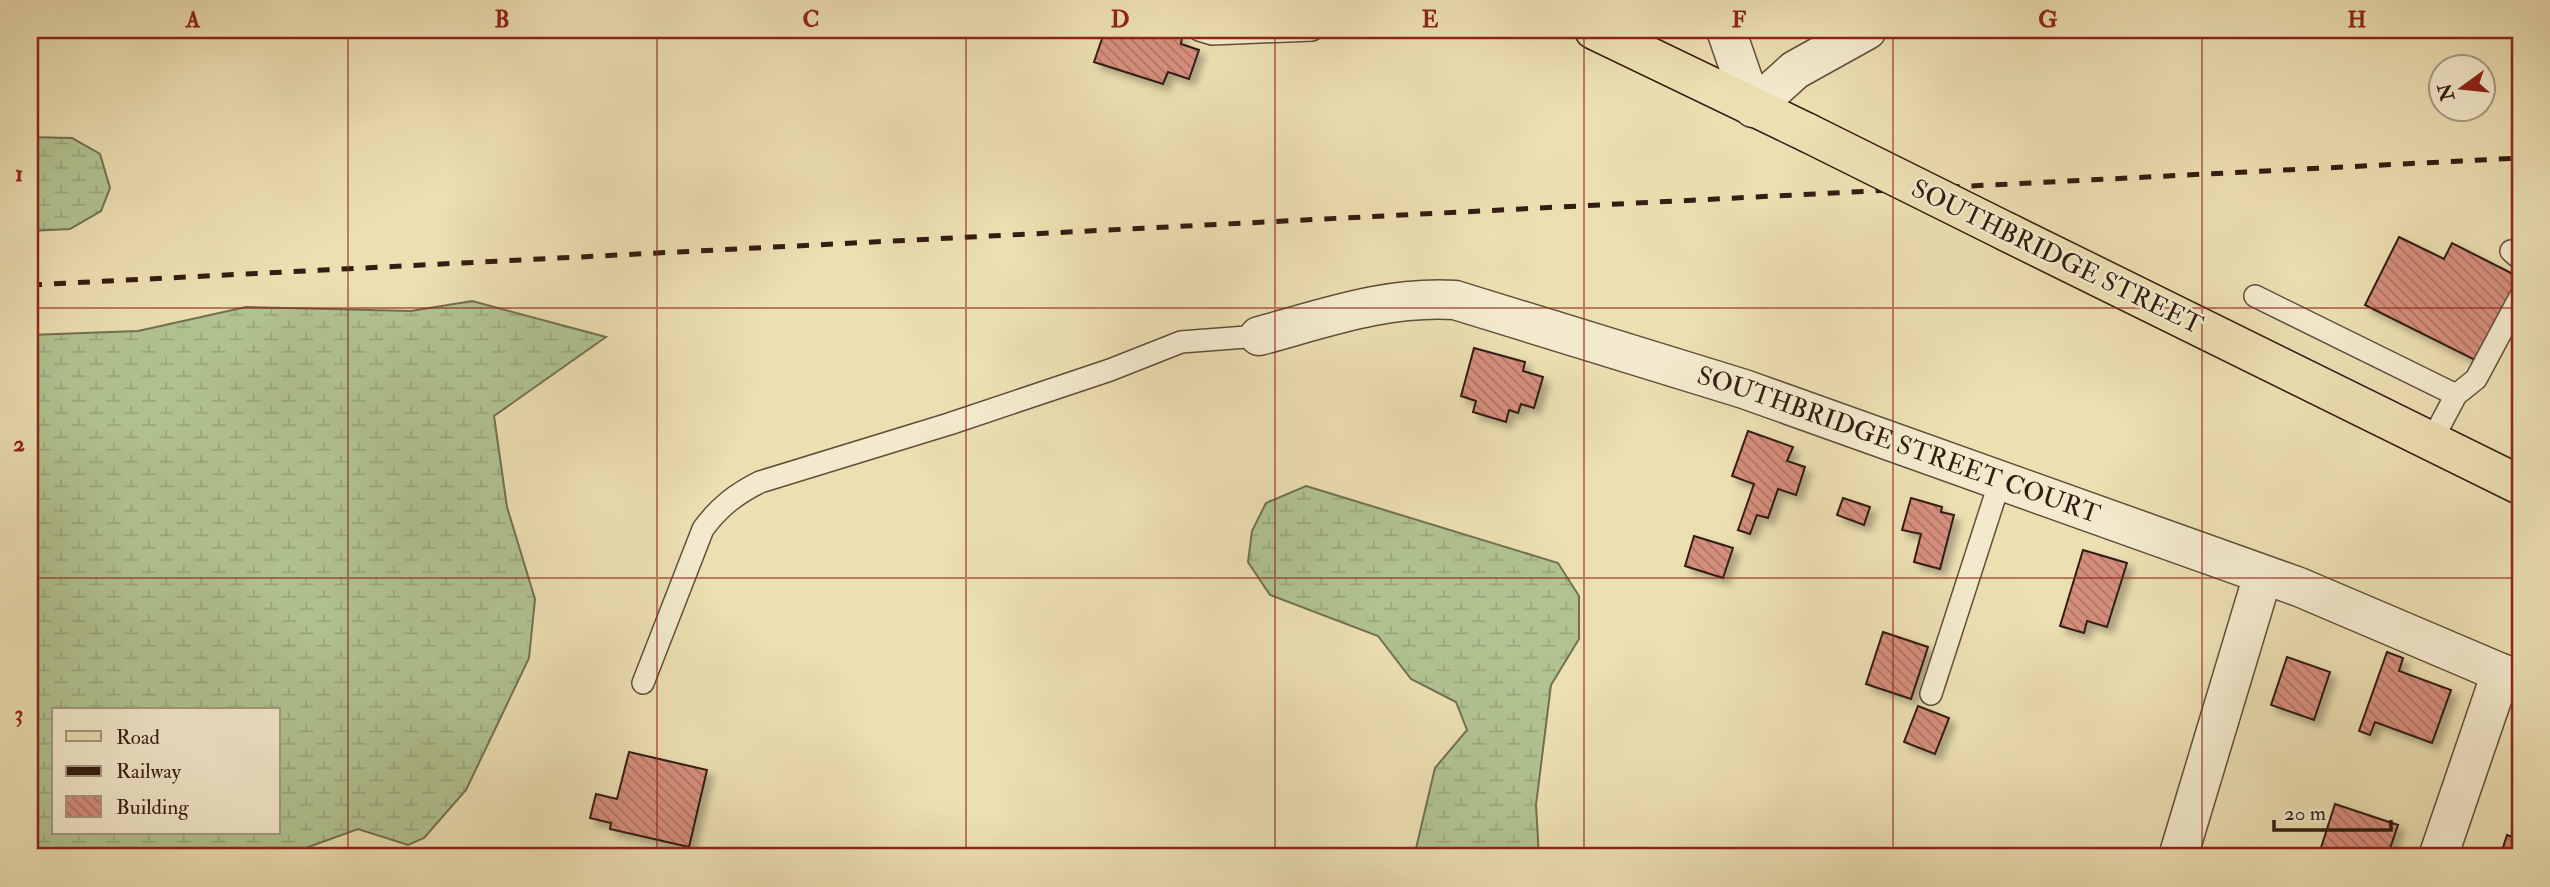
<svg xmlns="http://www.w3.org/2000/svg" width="2550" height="887" font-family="'IM FELL Double Pica',serif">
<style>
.wetland{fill:url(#wetland-marsh);stroke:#727052;stroke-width:2;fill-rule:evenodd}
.building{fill:url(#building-back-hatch);stroke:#331d12;stroke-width:2;filter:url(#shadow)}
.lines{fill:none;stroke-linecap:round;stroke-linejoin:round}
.service-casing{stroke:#614e3a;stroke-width:24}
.minor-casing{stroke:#614e3a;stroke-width:41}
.primary-casing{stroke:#331d12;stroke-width:41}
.service{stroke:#f3eacd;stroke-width:21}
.minor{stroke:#f3eacd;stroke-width:38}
.primary{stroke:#ecdfb2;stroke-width:38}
.rail{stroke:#331d12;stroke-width:5;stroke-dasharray:12 12;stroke-linecap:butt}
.primary-bridge-casing{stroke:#331d12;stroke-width:41;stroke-linecap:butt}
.primary-bridge{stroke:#ecdfb2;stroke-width:38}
.grid{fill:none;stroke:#8f2418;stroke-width:2;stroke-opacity:0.55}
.labels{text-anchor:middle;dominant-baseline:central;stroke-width:5;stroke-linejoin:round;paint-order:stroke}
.street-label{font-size:26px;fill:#331d12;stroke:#f3eacd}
.neatline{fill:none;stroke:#8f2418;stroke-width:2.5}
.grid-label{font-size:23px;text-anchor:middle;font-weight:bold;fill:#8f2418}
</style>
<defs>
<pattern id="wetland-marsh" width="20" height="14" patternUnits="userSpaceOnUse" patternTransform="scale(1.75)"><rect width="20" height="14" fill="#b1c391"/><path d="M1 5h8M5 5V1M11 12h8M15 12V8" fill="none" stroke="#99a77c"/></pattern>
<pattern id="building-back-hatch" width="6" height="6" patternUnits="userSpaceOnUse" patternTransform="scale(1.75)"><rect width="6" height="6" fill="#d68e7c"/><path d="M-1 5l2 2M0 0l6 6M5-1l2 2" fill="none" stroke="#ae7364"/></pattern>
<filter id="shadow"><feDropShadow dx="6" dy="6" stdDeviation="3.5" flood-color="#0004"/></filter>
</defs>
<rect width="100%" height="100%" fill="#ecdfb2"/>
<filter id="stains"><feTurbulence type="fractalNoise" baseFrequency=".00286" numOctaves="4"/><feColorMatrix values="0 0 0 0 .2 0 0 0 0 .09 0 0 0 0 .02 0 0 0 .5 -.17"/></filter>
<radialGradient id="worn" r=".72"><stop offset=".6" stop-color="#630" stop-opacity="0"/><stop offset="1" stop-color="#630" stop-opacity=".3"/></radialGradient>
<!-- wetland -->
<g class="wetland">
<path d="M30 137 72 138 100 154 110 188 101 211 70 229 30 231Z"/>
<path d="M472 301 606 337 494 416 507 507 535 599 529 658 466 790 424 838 408 845 358 829 303 849 301 857H30V335L138 331 246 307 411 311ZM54 710H278V833H54Z"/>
<path d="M1306 486 1558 563 1579 596V639L1551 685 1536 805 1539 857H1414L1435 768 1467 730 1456 702 1411 679 1378 636 1270 595 1248 562 1252 531 1266 503Z"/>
</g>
<!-- building -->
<g class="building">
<path d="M1105 30H1159L1182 37 1181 44 1199 50 1189 79 1168 72 1163 84 1094 62Z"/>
<path d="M2399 237 2444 259 2452 243 2519 277 2477 361 2365 305Z"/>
<path d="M1474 348 1525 362 1523 371 1543 377 1534 408 1521 404 1518 413 1509 410 1506 422 1473 412 1476 401 1461 396Z"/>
<path d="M1748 431 1793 447 1787 461 1805 467 1796 495 1778 489 1768 518 1757 515 1750 534 1738 530 1754 484 1732 476Z"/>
<path d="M1843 498 1870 507 1864 525 1837 515Z"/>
<path d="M1911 498 1942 507 1941 512 1954 515 1940 569 1914 562 1921 534 1902 530Z"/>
<path d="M1694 536 1733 548 1723 578 1685 566Z"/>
<path d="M2083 550 2127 563 2107 627 2087 621 2084 633 2060 626Z"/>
<path d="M1883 632 1928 647 1911 699 1866 684Z"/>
<path d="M2387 652 2403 658 2399 671 2451 690 2432 743 2375 722 2370 735 2359 731Z"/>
<path d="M2287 657 2330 672 2314 720 2271 705Z"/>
<path d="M1918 706 1949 718 1935 754 1904 742Z"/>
<path d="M629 752 707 770 689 847 610 829 611 823 590 818 596 794 617 799Z"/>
<path d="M2335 804 2398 825 2387 857H2318Z"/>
<path d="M2507 835 2520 840V857H2500Z"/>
</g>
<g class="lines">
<defs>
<g id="service">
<path d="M1199 30 1212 34 1312 30"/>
<path d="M2511 251 2520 259"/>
<path d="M2255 296 2456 395"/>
<path d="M2431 442 2456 395 2476 379 2520 297"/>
<path d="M643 683 703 529C719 507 736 494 760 482L949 424 1110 370 1181 342 1259 336"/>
<path d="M1931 694 2000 481"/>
</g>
<g id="minor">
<path d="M1726 30 1753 108 1795 70 1867 30"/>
<path id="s1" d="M1259 336C1326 318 1385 296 1455 300L1744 389 2299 587 2520 681"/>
<path d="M2178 857 2263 575"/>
<path d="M2438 857 2501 673"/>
</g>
<g id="primary">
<path d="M1594 30 1808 133"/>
<path d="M2007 232 2520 485"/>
</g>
</defs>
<!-- service casing -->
<use href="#service" class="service-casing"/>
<!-- minor casing -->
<use href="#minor" class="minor-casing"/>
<!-- primary casing -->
<use href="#primary" class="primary-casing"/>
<!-- service -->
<use href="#service" class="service"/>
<!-- minor -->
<use href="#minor" class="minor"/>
<!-- primary -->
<use href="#primary" class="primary"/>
<!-- rail -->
<path class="rail" d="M30 285 2520 158"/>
<defs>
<path id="primary-bridge" d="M1808 133 2007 232"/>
</defs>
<!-- primary-bridge casing -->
<use href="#primary-bridge" class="primary-bridge-casing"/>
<!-- primary-bridge -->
<use href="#primary-bridge" class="primary-bridge"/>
</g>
<!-- grid -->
<path class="grid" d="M348 30V857M657 30V857M966 30V857M1275 30V857M1584 30V857M1893 30V857M2202 30V857M30 308H2520M30 578H2520"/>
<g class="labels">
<!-- street labels -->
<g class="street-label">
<text transform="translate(2057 257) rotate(26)">SOUTHBRIDGE STREET</text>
<text stroke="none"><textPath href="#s1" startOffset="667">SOUTHBRIDGE STREET COURT</textPath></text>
</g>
</g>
<!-- margin -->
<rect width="2550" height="887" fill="none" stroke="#ecdfb2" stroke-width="77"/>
<!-- legend -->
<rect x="52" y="708" width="228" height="126" fill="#f3eacd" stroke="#a69882" stroke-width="2"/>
<rect x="66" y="731" width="35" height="10" fill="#ecdfb2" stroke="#a69882" stroke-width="2"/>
<text x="116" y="744" font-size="21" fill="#331d12">Road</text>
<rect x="66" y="766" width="35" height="10" fill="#331d12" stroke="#a69882" stroke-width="2"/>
<text x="116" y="778" font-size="21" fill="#331d12">Railway</text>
<rect x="66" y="796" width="35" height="21" fill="url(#building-back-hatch)" stroke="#a69882" stroke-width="2"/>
<text x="116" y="814" font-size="21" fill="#331d12">Building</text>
<!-- north arrow -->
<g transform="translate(2462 88) rotate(255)"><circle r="33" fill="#f3eacd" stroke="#a69882" stroke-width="2"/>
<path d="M0-5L12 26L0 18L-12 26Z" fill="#8f2418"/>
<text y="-10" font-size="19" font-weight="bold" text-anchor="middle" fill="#331d12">N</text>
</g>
<!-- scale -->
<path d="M2274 820v10h117v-10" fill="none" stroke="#331d12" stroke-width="3.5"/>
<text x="2284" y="820" font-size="21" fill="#331d12" stroke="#f3eacd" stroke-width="5" paint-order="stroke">20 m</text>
<rect x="38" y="38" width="2474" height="810" class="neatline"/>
<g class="grid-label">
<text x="193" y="27">A</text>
<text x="502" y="27">B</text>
<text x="811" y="27">C</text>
<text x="1120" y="27">D</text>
<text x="1430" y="27">E</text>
<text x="1739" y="27">F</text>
<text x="2048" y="27">G</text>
<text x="2357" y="27">H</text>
<text x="19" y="181">1</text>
<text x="19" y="451">2</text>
<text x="19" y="721">3</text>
</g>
<rect width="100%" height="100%" filter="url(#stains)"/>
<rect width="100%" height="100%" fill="url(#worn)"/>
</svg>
